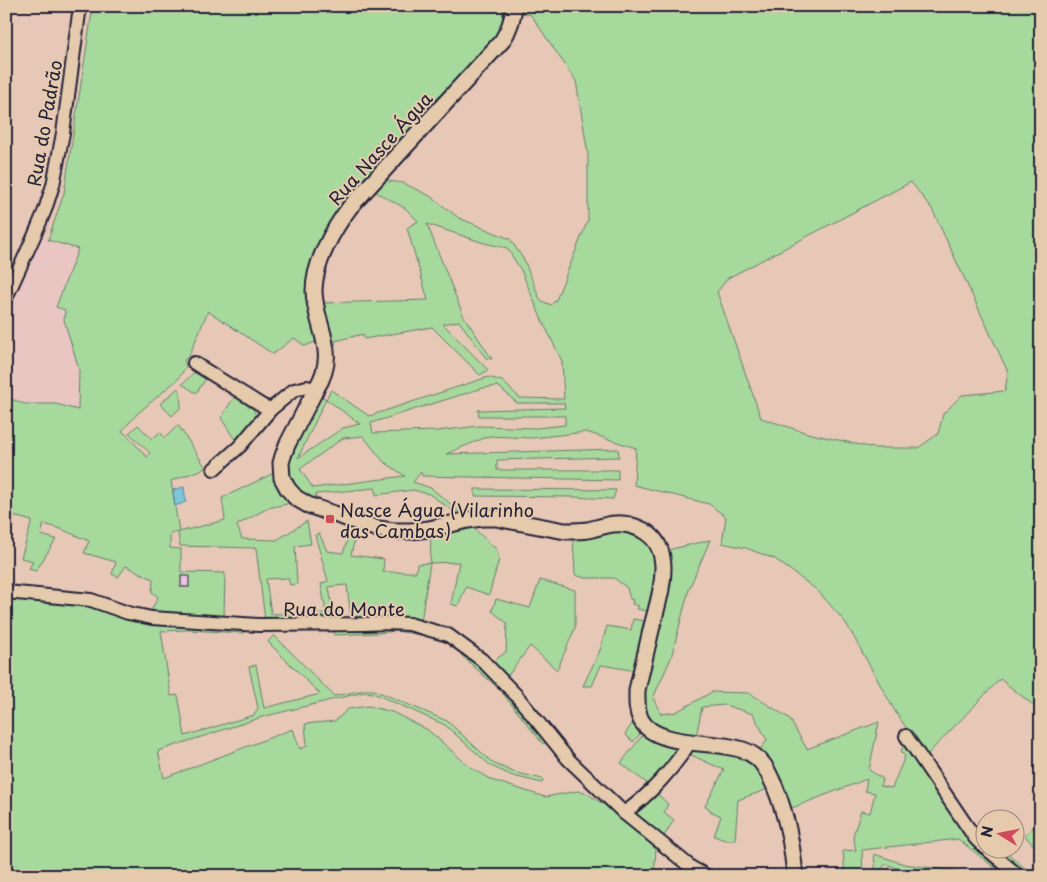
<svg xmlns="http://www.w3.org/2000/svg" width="1047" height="882" font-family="'Playpen Sans',sans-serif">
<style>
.built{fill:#eac6c3}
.green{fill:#a6da9d;stroke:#647e6c;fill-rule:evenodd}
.water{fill:#7cc7dc;stroke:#58859c}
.building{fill:#f1c0e0;stroke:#22223b}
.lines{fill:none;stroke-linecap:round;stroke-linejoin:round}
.minor-casing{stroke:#22223b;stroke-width:16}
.major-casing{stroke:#22223b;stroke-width:19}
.minor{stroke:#e5caac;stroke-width:12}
.major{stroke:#e5caac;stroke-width:15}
.poi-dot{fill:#d1495b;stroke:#e5caac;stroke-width:2}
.labels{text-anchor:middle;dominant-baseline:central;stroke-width:4;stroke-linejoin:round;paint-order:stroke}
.street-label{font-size:18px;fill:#22223b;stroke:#e5caac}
.poi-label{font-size:18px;fill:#22223b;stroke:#e5caac;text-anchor:start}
</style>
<rect width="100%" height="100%" fill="#e7c8b6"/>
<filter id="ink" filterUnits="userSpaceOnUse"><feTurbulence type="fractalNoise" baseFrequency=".02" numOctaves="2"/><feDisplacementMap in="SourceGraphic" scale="10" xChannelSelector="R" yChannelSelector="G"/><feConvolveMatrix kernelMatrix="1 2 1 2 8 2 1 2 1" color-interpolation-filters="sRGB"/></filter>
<g filter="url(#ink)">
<!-- built -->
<path class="built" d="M41 238 78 249 56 306 65 310 64 320 79 369 78 411 56 404H25L6 397V313Z"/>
<!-- green -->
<g class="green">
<path d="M93 6H503L502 26 490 47 445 96 313 264 318 341 305 346 294 338 273 354 208 311 189 356 184 360 186 367 178 379 137 414 122 431 127 435 147 457 150 453 129 433 138 425 152 439 160 432 165 438 178 425 206 468 171 481 179 532 225 520 222 498 276 472 290 501 287 504 268 508 237 525 242 539 277 540 307 521 311 544 295 546 297 584 290 585 288 578 266 579 271 614 326 613 321 584 328 581 315 535 319 533 327 551 343 553 352 526 357 529 351 555 384 559 383 572H416L417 564 430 563 431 534 469 524 497 550 499 559 489 595 466 587 458 606 451 604 459 562 430 563 421 622C398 614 375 618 351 619L347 585 334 586 329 587 334 620H265L256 548 180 546 178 532 170 534V548L181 549V572L225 573 224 618 150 613 158 597 152 592 153 579 126 566 118 577 112 574 116 562 84 553 89 541 61 529 44 524 41 535 56 539 36 571 29 569 33 561 21 558 32 521 6 514V397L25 404H56L78 410 79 369 64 320 65 310 56 307 78 249 48 240 64 193Z"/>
<path d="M519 6H1041V711L1000 679 926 756 896 713 846 623 817 590 775 559 746 548 722 543 726 517 709 504 634 485 636 448 586 432 532 438 489 436 446 454 618 449 619 457 497 460V470H618V480L422 476 421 472 413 482 431 488 459 511 462 517 429 494 413 490 376 495 375 488 316 494 315 501C295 489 287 484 289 459L321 396 326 399 331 390 369 416 488 377 502 381 520 398 564 399 562 361 541 318 521 270 507 248 484 243 427 224 463 315 492 359 486 358 459 321 443 324 488 370 480 375 432 327 364 339 363 334 335 341V345L331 342 320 303 428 300 407 228 418 221 405 208 374 191 381 180 403 183 430 196 459 218 510 239 524 260 539 297 542 301 551 305 556 300 588 220V154L576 81 531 15 519 12ZM911 182 932 209 1008 372 1005 391 962 395 943 414 938 434 918 448H874L807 433 761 418 717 292 728 278ZM498 386 517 403H564L565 408 478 410 479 416H565V425L536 428 479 426 437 431 373 433 371 423 483 388ZM326 399 360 424 343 428 298 458ZM363 436 383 461 405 476 313 488 300 469 343 438Z"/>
<path d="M198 369 208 376 196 393 182 384Z"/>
<path d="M178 388 180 392 181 407 172 416 160 404Z"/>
<path d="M236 394 249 403 257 416 237 443 221 418Z"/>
<path d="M475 489 616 490 613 499 574 497 475 496Z"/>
<path d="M607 531H627L647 544 654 555 658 582 653 603 648 607 647 611 637 609 639 606 632 604 633 600 630 599 627 588 614 578H585L575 575 573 537Z"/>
<path d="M710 540 689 589 671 658 653 698 661 714 676 712 712 692 749 693 789 718 807 749 879 722 869 770 883 779 880 786 892 788 905 756 901 752 905 741 971 840 1008 876H1005L958 839 862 850 863 876H845L843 851 856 850 853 836 861 811 870 813 875 793 865 791 867 779 789 809 758 753 767 740 753 714 725 705 702 707 696 737 664 732 648 720 641 705 643 687 671 574 668 550Z"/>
<path d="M540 580 575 590V628L557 670 530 646 507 677 491 663 506 652 507 623 492 611 496 599 530 608Z"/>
<path d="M6 598 64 603 96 607 132 620 147 623 243 628V633L187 630 161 631 171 696 178 695 185 736 254 715 258 708 249 667 256 665 264 708 320 694 268 642 274 635 334 696 364 690H374L447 721 493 763 513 772 543 779 542 783 513 776 491 766 445 725 373 693 365 692 335 699 262 717 158 751 164 778 293 729 300 749 307 746 305 724 335 721 348 709 369 706 392 712 428 730 470 767 491 780 545 797 578 791 588 794 609 808 656 847 654 876H6Z"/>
<path d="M633 619 644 621 641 631 645 637 639 666 631 670 601 665 592 686H583L600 650 607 626 631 630Z"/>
<path d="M397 628 411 629 434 637 396 631 378 633 334 635V630Z"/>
<path d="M463 651 502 687 547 741 543 744 500 690 461 655Z"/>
<path d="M632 724 640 734 633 742 625 734Z"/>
<path d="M642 736 679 747 649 785 621 763Z"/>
<path d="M694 747 746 756 761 770 768 789 738 800 735 840H725L714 836 721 816 710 811V809L705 806 724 770 689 754Z"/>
<path d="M654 791 668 804 664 812 674 820 662 839 634 813Z"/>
<path d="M1035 793 1041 794V853L1024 835 1039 823Z"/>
<path d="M992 850H1004L1034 876H1024Z"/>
<path d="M874 854 904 864 955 871 974 876H918L886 864 879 871 882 876H876Z"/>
</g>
<!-- water -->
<path class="water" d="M184 487 186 502 175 506 173 490Z"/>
<!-- building -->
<rect class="building" x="181" y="576" width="8" height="11"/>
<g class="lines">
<defs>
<g id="minor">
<path d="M6 298 35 234 45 210 53 185 63 133 80 6"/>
<path d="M194 363 263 406 271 409"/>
<path d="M214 469 240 446 271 409 294 390 307 387 316 389"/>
<path d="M6 592 91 600 128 613 152 618 258 625 364 624 387 623 409 624 448 635 482 660 516 695 568 759 624 813 692 868 707 876"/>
<path d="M906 736 975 838 984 847"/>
<path d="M624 813C650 795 674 768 690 742"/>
<path d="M988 850 1019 876"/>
</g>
<path id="major" d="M514 6C513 19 509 30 502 41L350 207C334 228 314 263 314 291 315 328 340 352 316 389L287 445 283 456 281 463 282 478 288 489 296 498 308 505 378 529 394 531H411L429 529 468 520 482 518H496L565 531C572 531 580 531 588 530 601 527 615 521 629 525 680 537 661 591 652 626 647 647 642 668 637 690 637 700 636 710 641 720 654 744 702 742 725 746 737 748 748 750 757 758 766 765 770 777 775 787 787 818 792 843 795 876"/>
</defs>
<!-- minor casing -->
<use href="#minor" class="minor-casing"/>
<!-- major casing -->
<use href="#major" class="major-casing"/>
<!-- minor -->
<use href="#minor" class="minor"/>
<!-- major -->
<use href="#major" class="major"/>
</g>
</g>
<!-- markers -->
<rect class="poi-dot" x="325" y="514" width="10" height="10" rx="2.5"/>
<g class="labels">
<!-- street labels -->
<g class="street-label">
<text transform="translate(44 123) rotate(-80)">Rua do Padrão</text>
<text transform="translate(380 148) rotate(-48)">Rua Nasce Água</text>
<text x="344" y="608">Rua do Monte</text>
</g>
<!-- poi labels -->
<g class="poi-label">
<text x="340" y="509">Nasce Água (Vilarinho<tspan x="340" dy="21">das Cambas)</tspan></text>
</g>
</g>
<!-- margin -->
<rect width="1047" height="882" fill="none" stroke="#e5caac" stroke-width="25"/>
<rect x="12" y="12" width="1022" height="857" fill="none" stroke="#22223b" stroke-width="2" filter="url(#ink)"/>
<!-- north arrow -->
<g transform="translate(1000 834) rotate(280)"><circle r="24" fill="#e5caac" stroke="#97877f"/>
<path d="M0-4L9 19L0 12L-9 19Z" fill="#d1495b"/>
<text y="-8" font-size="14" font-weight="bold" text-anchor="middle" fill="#22223b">N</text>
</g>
</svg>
